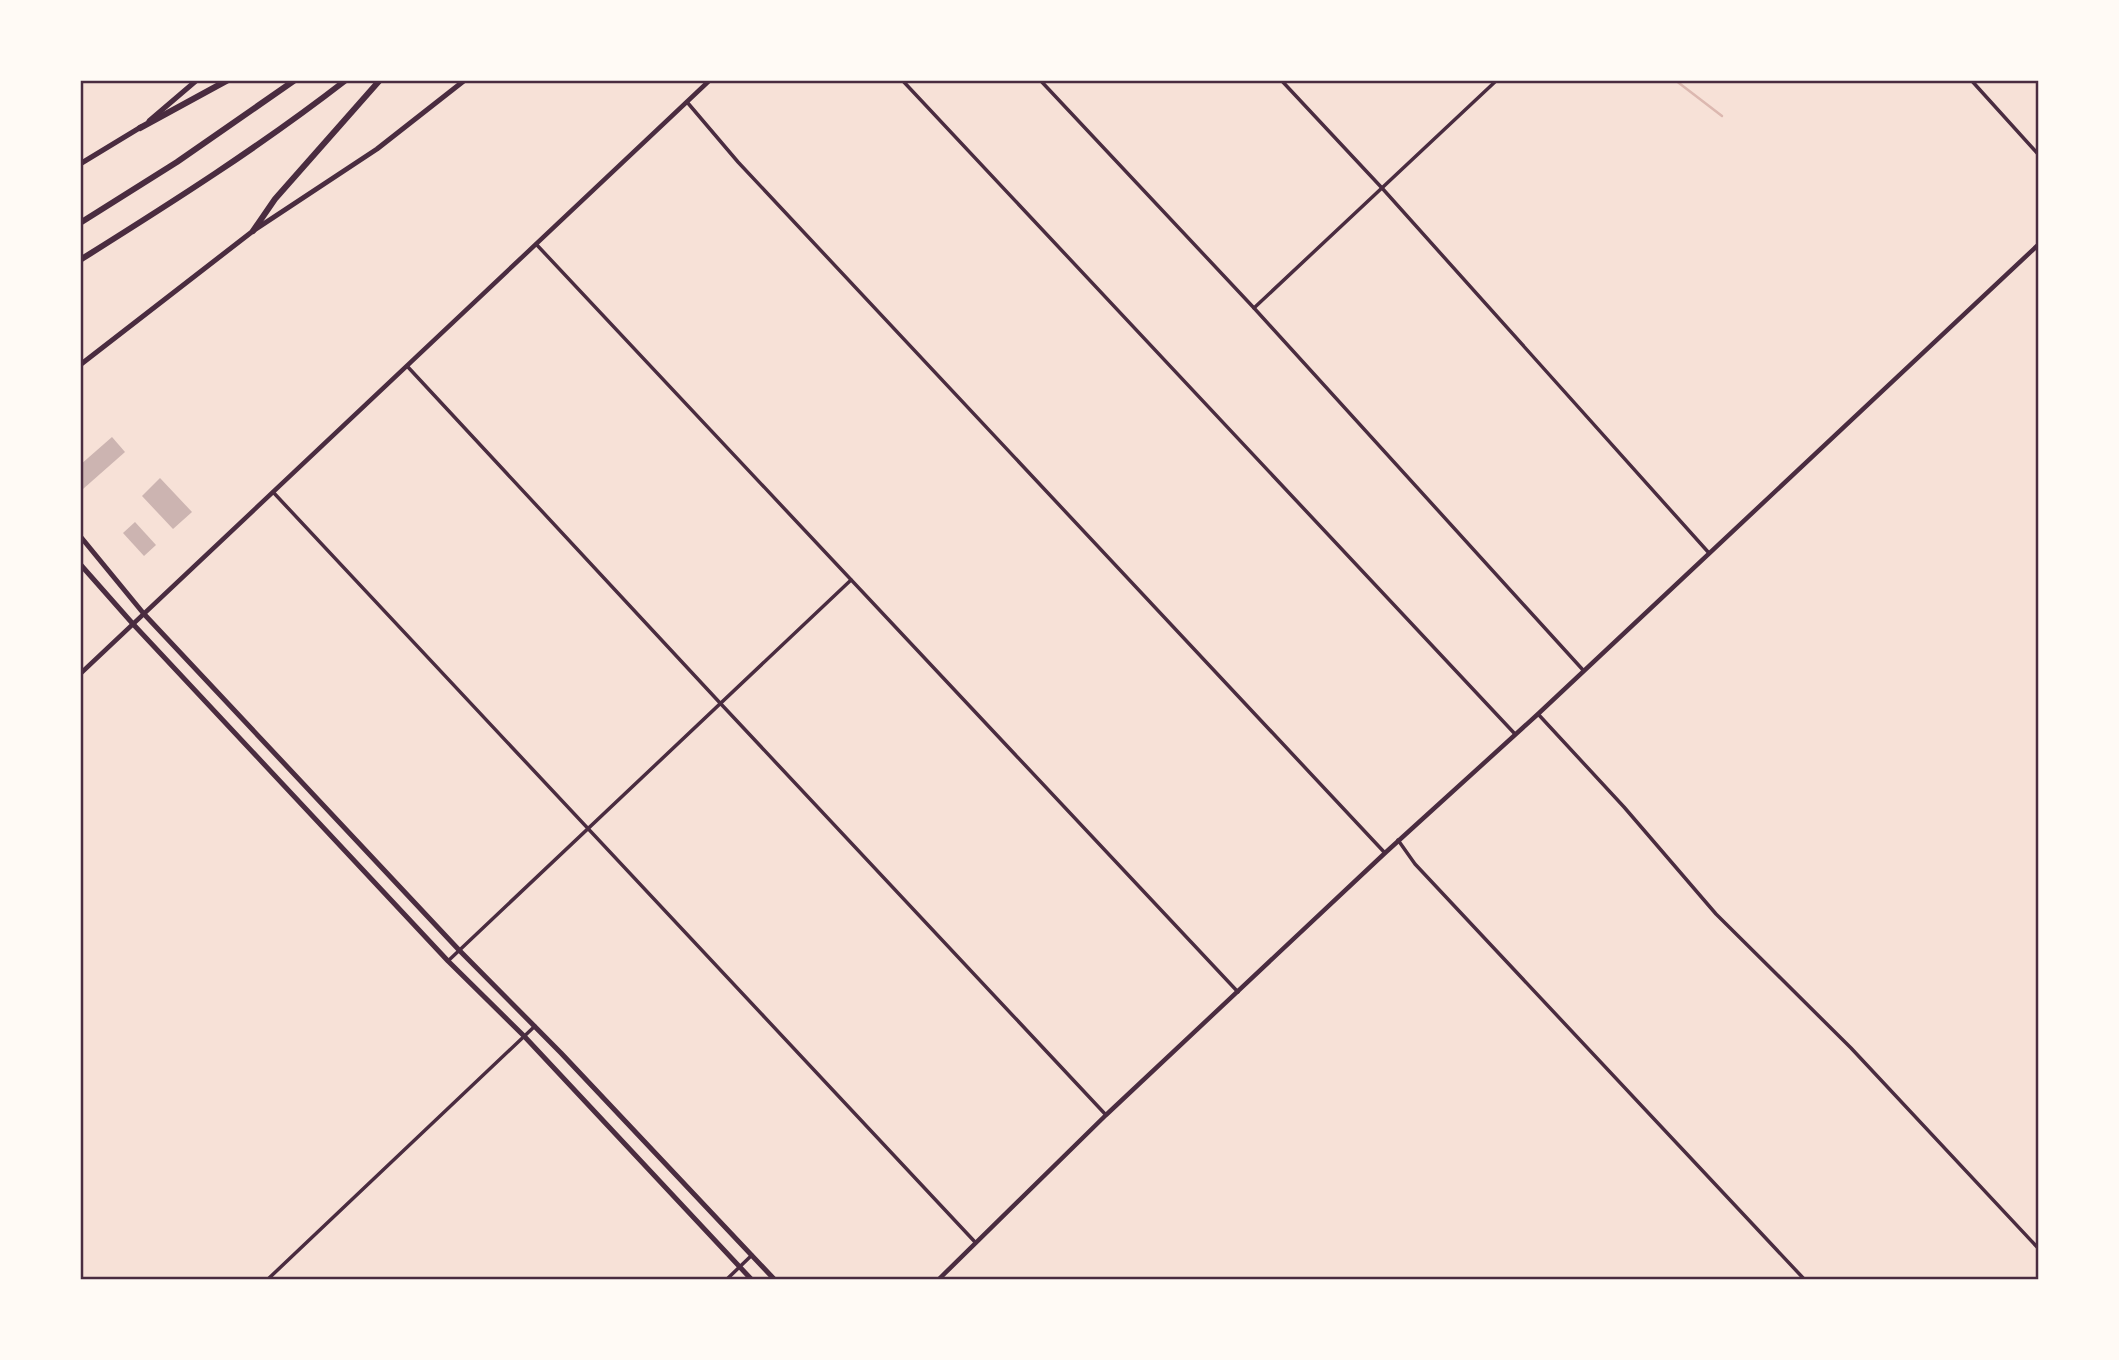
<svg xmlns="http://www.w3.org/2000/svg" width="2119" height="1360" font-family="'Crimson Pro',serif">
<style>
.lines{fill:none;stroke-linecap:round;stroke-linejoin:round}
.stream{stroke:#dcb8b0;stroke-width:2.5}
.building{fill:#ccb4b1}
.minor{stroke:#4a2c40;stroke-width:3.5}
.tertiary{stroke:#4a2c40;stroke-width:4.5}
.secondary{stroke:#4a2c40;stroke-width:5}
.motorway{stroke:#4a2c40;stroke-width:6}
.neatline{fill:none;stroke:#4a2c40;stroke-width:2.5}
</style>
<rect width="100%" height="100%" fill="#f7e1d7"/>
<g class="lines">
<!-- stream -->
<path class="stream" d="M1675 80 1722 116"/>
</g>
<!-- building -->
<g class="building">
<path d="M112 437 125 452 83 489 80 487V465Z"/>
<path d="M160 478 192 512 173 529 142 496Z"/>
<path d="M135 522 156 545 144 556 123 533Z"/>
</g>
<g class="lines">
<!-- minor -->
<g class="minor">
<path d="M902 80 1515 734"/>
<path d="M1040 80 1254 308 1583 670"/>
<path d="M1281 80 1382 188 1709 553"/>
<path d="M1971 80 2038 154"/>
<path d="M687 102 738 162 1385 853"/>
<path d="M536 244 1238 992"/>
<path d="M1254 308 1497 80"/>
<path d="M407 366 721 704 1106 1115"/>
<path d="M273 492 975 1242"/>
<path d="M1538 714 1624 807 1716 914 1851 1048 2038 1248"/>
<path d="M1398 840 1415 864 1805 1280"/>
<path d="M448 961 851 580"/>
<path d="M267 1280 535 1026"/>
<path d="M726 1280 752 1255"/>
</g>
<!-- tertiary -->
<g class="tertiary">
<path d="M80 674 710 80"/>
<path d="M938 1280 1106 1115 1385 853 1538 714 2038 245"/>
</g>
<!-- secondary -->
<g class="secondary">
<path d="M149 121 197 80"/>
<path d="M80 164 141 127"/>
<path d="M80 365 253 231 377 149 465 80"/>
<path d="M80 536 144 614 459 950 561 1053 775 1280"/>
<path d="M80 564 133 624 448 961 524 1036 752 1280"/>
</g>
<!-- motorway -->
<g class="motorway">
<path d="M140 128 228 80"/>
<path d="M80 223 177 162 295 80"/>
<path d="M253 231 275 199 380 80"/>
<path d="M80 260C171 203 261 146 346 80"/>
</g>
</g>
<!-- border -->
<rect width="2119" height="1360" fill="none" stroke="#fffaf5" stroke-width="164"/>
<rect x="82" y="82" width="1955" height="1196" class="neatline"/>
</svg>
